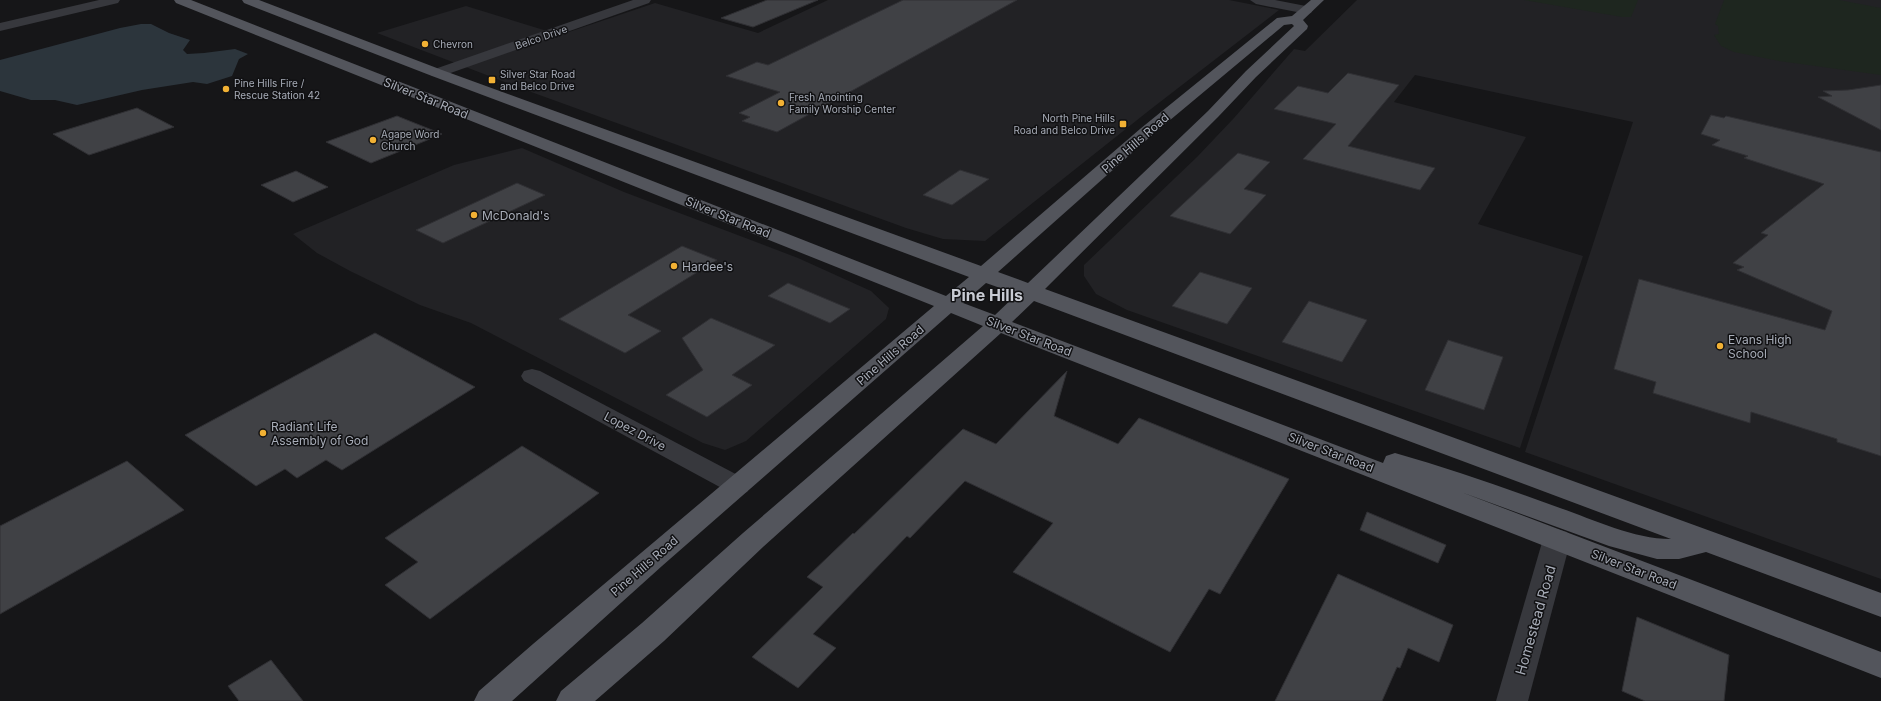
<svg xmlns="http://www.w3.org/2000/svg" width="1881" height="701" font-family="Inter,sans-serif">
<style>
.built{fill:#222225}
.green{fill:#1e261f}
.water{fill:#2c353c}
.building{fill:#404145;stroke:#303034}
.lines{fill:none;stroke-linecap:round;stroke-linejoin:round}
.minor{fill:#37383d;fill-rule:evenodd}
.major{fill:#53555c;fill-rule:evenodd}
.poi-dot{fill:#f2b134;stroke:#111113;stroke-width:1.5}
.labels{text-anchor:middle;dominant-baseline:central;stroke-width:3;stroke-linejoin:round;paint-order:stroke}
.far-street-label{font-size:10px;fill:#a8adb8;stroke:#111113}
.far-poi-label{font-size:10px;fill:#a8adb8;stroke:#111113;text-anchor:start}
.street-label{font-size:12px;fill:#a8adb8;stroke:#111113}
.poi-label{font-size:12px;fill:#a8adb8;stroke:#111113;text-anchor:start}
.near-street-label{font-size:14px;fill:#a8adb8;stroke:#111113}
.district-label{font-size:16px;font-weight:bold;fill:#c9ccd4;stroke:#111113}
</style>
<rect width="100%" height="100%" fill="#161618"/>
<!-- built -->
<g class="built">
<path d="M828 0H1229L1279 10 1151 109 985 241 943 239 906 228 523 89 377 33 466 6 560 35 655 3 758 33Z"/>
<path d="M1357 0H1881V579L1525 452 1633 122 1415 75 1394 102 1526 137 1478 224 1583 256 1520 448 1127 310 1096 294 1084 276V265L1197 157 1234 118 1294 49 1305 51Z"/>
<path d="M522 148 624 192 798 258 871 291 889 308 886 319 746 441 725 450 703 443 471 323 420 305 350 271 317 253 293 234 454 165Z"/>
</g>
<!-- green -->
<g class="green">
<path d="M1524 0H1638L1631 17H1622Z"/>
<path d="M1724 0H1839L1881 8V75L1779 61 1734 52 1721 46 1714 35 1719 34 1718 26 1715 24Z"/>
</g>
<!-- water -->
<path class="water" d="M141 24H151L169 33 190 40 183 50 187 54 204 53 235 49 248 54 239 59 232 76 207 84 193 82 142 90 77 105 55 100H31L0 91V60L120 28Z"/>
<!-- building -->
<g class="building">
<path d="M767 0H818L753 27 721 18Z"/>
<path d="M903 0H1017L777 132 742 121 750 117 739 113 780 92 726 76 757 62 768 65Z"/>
<path d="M1348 73 1399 85 1348 146 1435 168 1420 190 1303 159 1336 124 1274 109 1298 86 1328 93Z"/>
<path d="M1881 85V130L1818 97 1832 96 1823 91 1848 90Z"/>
<path d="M137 108 174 127 89 155 53 134Z"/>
<path d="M1711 115 1724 118 1726 116 1881 152V456L1837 442V439L1751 412 1750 423 1653 393 1656 382 1614 369 1639 279 1825 330 1832 311 1737 270 1744 267 1733 263 1768 235 1761 233 1824 184 1744 158 1748 156 1712 145 1720 140 1701 134Z"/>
<path d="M397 116 442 134 371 163 326 142Z"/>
<path d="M1238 153 1270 162 1244 189 1266 195 1230 234 1170 216Z"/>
<path d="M960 170 989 179 952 205 923 195Z"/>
<path d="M296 171 328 187 293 202 261 185Z"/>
<path d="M517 183 545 195 443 243 416 230Z"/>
<path d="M682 246 717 260 628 315 661 331 625 353 559 319Z"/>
<path d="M1200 272 1252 288 1227 324 1172 306Z"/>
<path d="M788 283 850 309 830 323 768 296Z"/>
<path d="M1309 301 1367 320 1342 362 1282 342Z"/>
<path d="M711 318 775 345 732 375 752 385 707 417 666 395 703 370 682 338Z"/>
<path d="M375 333 475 387 342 470 326 460 297 478 285 469 256 486 185 435Z"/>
<path d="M1448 340 1503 357 1484 410 1425 390Z"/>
<path d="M1067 371 1054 416 1118 444 1139 418 1289 479 1220 594 1209 589 1170 652 1013 572 1053 523 965 481 910 538 907 536 813 634 836 648 798 688 752 657 823 587 807 577 853 533 854 534 963 429 996 444Z"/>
<path d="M522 446 599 493 430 619 385 585 418 562 385 538Z"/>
<path d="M127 461 184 510 0 614V526Z"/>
<path d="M1367 512 1446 545 1438 563 1360 530Z"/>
<path d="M1338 574 1453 625 1439 662 1408 648 1400 668 1397 667 1382 701H1275Z"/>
<path d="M1637 617 1729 655 1724 701H1645L1622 691Z"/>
<path d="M271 660 303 701H239L228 686Z"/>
</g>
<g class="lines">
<!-- minor -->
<g class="minor">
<path d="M99 0H120L118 3 0 31V23Z"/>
<path d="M633 0H651L649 3 442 76H432L430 73 432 70Z"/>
<path d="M1250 0H1275L1311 7 1313 10 1311 13 1307 14 1256 4Z"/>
<path d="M532 369 540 371 747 480 751 486 747 492 738 495 729 492 524 381 521 376 524 371Z"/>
<path d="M1557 529 1567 532 1571 539 1528 701H1496L1543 539 1547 532Z"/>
</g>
<!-- major -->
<path class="major" d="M174 0H191L946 296 969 277 432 76 244 3 242 0H259L442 70 981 266 1140 129 1277 18 1292 16 1311 0H1324L1303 20 1308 26 1307 29 1256 77 1218 117 1045 289 1881 593V617L1706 552 1679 559H1657L1609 546 1461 492 1881 652V678L1001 333 763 547 664 641 595 701H556L561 691 642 623 743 533 983 326 951 313 662 566 512 701H474L479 691 533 644 934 306 176 3ZM1292 24 1294 26 1246 71 1208 111 1028 283 998 272 1151 136 1284 25ZM986 283 1017 294 995 315 963 303ZM1034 301 1671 539C1633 539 1595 520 1560 508 1505 488 1451 469 1395 453L1386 456 1383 463 1012 322Z"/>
</g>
<!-- markers -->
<g class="poi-dot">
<circle cx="425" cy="44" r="4"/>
<rect x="488" y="76" width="8" height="8" rx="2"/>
<circle cx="226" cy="89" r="4"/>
<circle cx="781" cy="103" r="4"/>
<rect x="1119" y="120" width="8" height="8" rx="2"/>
<circle cx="373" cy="140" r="4"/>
<circle cx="474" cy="215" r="4"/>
<circle cx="674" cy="266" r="4"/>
<circle cx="1720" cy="346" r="4"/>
<circle cx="263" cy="433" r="4"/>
</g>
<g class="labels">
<!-- far-street labels -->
<g class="far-street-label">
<text transform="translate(541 37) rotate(-19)">Belco Drive</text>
</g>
<!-- far-poi labels -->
<g class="far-poi-label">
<text x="433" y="44">Chevron</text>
<text x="500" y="74">Silver Star Road<tspan x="500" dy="12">and Belco Drive</tspan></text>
<text x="234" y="83">Pine Hills Fire /<tspan x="234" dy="12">Rescue Station 42</tspan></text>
<text x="789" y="97">Fresh Anointing<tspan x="789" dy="12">Family Worship Center</tspan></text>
<text x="1115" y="118" text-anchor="end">North Pine Hills<tspan x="1115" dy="12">Road and Belco Drive</tspan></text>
<text x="381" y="134">Agape Word<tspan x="381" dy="12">Church</tspan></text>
</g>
<!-- street labels -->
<g class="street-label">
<text transform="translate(426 98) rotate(22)">Silver Star Road</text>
<text transform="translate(1135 143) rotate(-41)">Pine Hills Road</text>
<text transform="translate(728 217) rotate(22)">Silver Star Road</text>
<text transform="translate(1029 336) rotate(21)">Silver Star Road</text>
<text transform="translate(890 355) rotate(-41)">Pine Hills Road</text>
<text transform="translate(635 431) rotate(28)">Lopez Drive</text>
<text transform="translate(1331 452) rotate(21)">Silver Star Road</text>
<text transform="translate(644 566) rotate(-41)">Pine Hills Road</text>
<text transform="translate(1634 569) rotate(21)">Silver Star Road</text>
</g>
<!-- poi labels -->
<g class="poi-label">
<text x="482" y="215">McDonald's</text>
<text x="682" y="266">Hardee's</text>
<text x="1728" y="339">Evans High<tspan x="1728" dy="14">School</tspan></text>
<text x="271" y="426">Radiant Life<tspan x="271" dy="14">Assembly of God</tspan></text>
</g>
<!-- near-street labels -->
<g class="near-street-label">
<text transform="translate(1535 620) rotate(-74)">Homestead Road</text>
</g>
<!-- district labels -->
<g class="district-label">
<text x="987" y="295">Pine Hills</text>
</g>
</g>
</svg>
